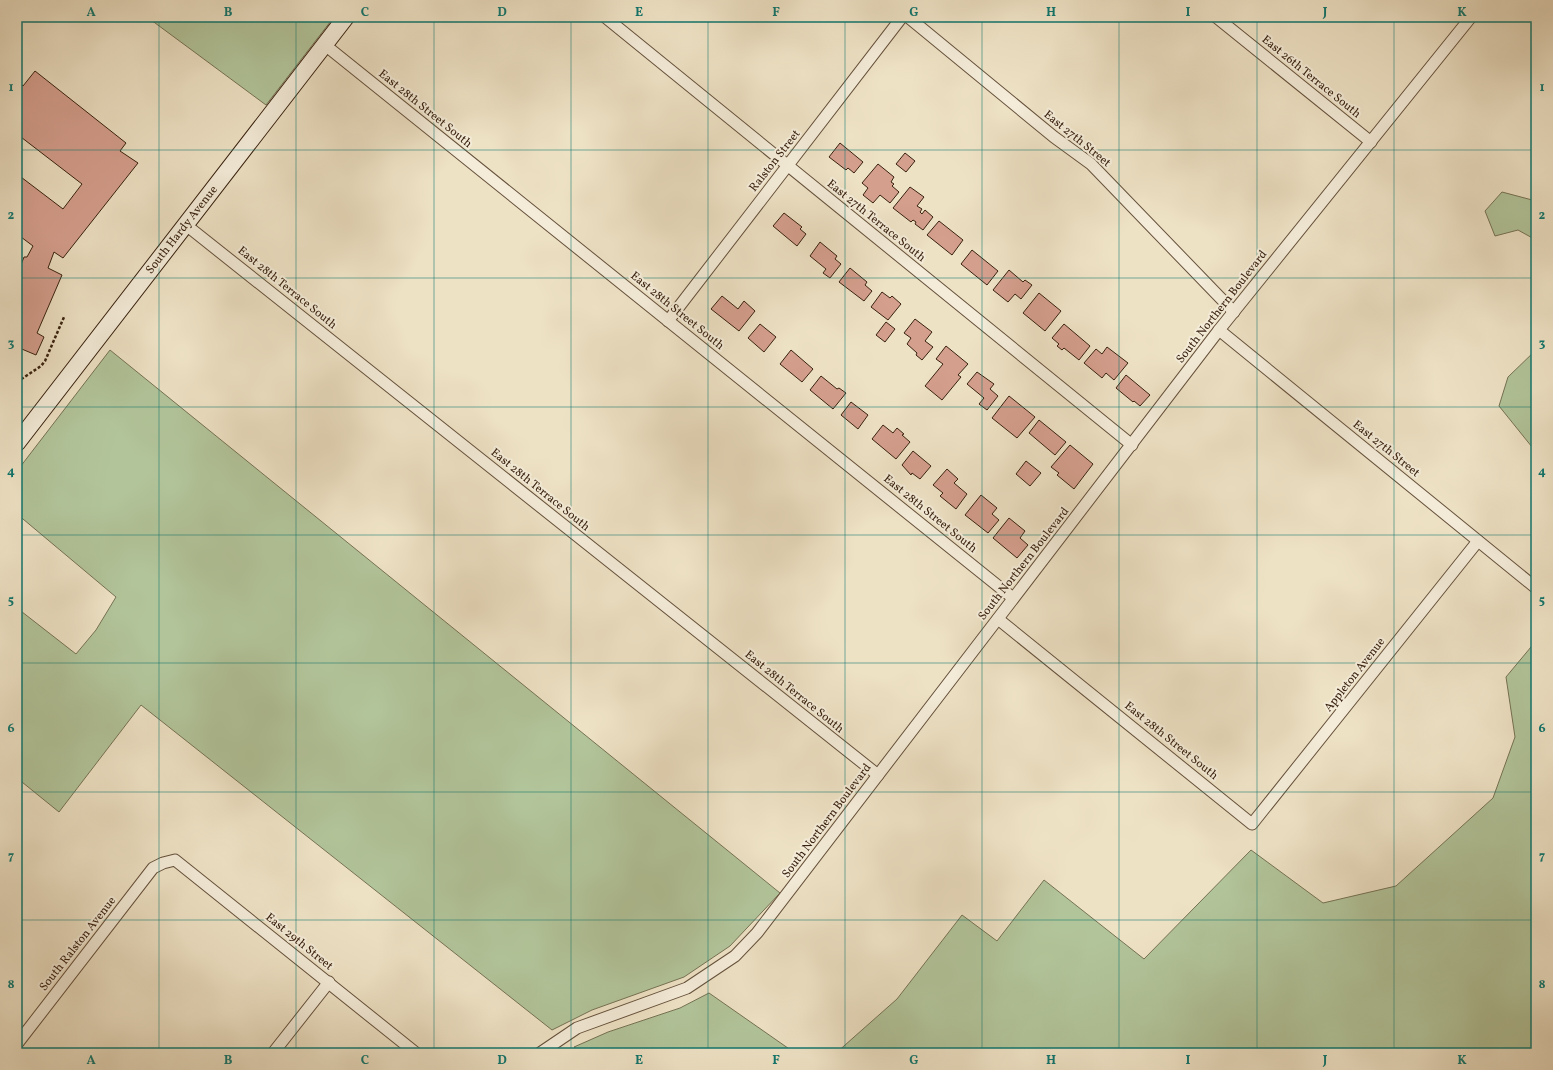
<svg xmlns="http://www.w3.org/2000/svg" width="1553" height="1070" font-family="Vollkorn,serif">
<style>
.green{fill:#b2c49a;stroke:#757254}
.building{fill:#d59f8e;stroke:#38210f}
.lines{fill:none;stroke-linecap:round;stroke-linejoin:round}
.street-casing{stroke:#66513c;stroke-width:13}
.secondary-casing{stroke:#38210f;stroke-width:18}
.path{stroke:#38210f;stroke-width:2.5;stroke-dasharray:3 2;stroke-linecap:butt}
.street{stroke:#f4ecd9;stroke-width:11}
.secondary{stroke:#f4ecd9;stroke-width:16}
.grid{fill:none;stroke:#0f766e;stroke-width:1;stroke-opacity:0.55}
.labels{text-anchor:middle;dominant-baseline:central;stroke-width:4;stroke-linejoin:round;paint-order:stroke}
.street-label{font-size:12px;fill:#38210f;stroke:#f4ecd9}
.neatline{fill:none;stroke:#0f766e;stroke-width:1.5}
.grid-label{font-size:13px;text-anchor:middle;font-weight:bold;fill:#0f766e}
</style>
<rect width="100%" height="100%" fill="#eee2c5"/>
<filter id="stains"><feTurbulence type="fractalNoise" baseFrequency=".005" numOctaves="4"/><feColorMatrix values="0 0 0 0 .2 0 0 0 0 .09 0 0 0 0 .02 0 0 0 .5 -.17"/></filter>
<radialGradient id="worn" r=".72"><stop offset=".6" stop-color="#630" stop-opacity="0"/><stop offset="1" stop-color="#630" stop-opacity=".3"/></radialGradient>
<!-- green -->
<g class="green">
<path d="M147 17H334L266 105Z"/>
<path d="M1502 192 1536 201V240L1518 230 1495 236 1485 211Z"/>
<path d="M110 350 780 893 730 946 684 977 592 1010 552 1030 141 705 59 812 17 778V608L76 654 96 630 116 597 17 514V471Z"/>
<path d="M1536 350V452L1499 406 1508 377Z"/>
<path d="M1536 641V1053H836L897 999 962 915 997 941 1044 880 1144 959 1251 850 1323 903 1396 886 1493 798 1515 737 1506 677Z"/>
<path d="M709 993 795 1053H582L574 1047 608 1032 680 1008Z"/>
</g>
<!-- building -->
<g class="building">
<path d="M35 71 126 143 120 151 138 163 63 258 54 252 48 268 62 275 37 333 44 337 36 355 17 347V275L24 257H27L33 246 17 234V174L63 209 82 184 17 134V81L23 86Z"/>
<path d="M840 143 863 162 854 173 848 168 846 170 829 157Z"/>
<path d="M905 153 915 161 906 172 896 164Z"/>
<path d="M878 164 894 177 891 182 894 184 892 186 899 192 890 203 880 195 873 203 863 195 868 188 862 183Z"/>
<path d="M910 187 924 197 917 206 922 209 920 212 922 214 925 210 933 217 923 230 915 224 916 222 913 220 911 222 893 208Z"/>
<path d="M784 213 802 227 800 229 806 234 797 246 773 226Z"/>
<path d="M939 221 963 240 952 255 927 235Z"/>
<path d="M820 242 837 256 835 259 841 264 830 278 823 273 826 269 810 256Z"/>
<path d="M972 250 998 271 987 285 961 264Z"/>
<path d="M850 268 867 282 865 285 872 291 864 301 839 282Z"/>
<path d="M1009 270 1023 282 1025 280 1032 285 1021 299 1015 294 1008 302 993 290Z"/>
<path d="M882 292 890 298 892 296 901 304 888 320 871 307Z"/>
<path d="M1039 293 1061 311 1045 331 1023 313Z"/>
<path d="M722 296 738 309 744 301 755 311 739 331 711 309Z"/>
<path d="M915 319 932 332 925 341 933 347 922 360 916 355 917 353 907 344 911 338 904 333Z"/>
<path d="M886 322 895 329 885 342 876 335Z"/>
<path d="M760 324 776 337 764 352 748 338Z"/>
<path d="M1064 324 1090 346 1079 360 1064 348 1062 350 1057 346 1059 344 1052 338Z"/>
<path d="M946 346 968 364 958 375 961 377 942 400 925 386 943 364 936 359Z"/>
<path d="M1107 347 1128 363 1114 380 1106 373 1102 378 1084 363 1096 349 1102 354Z"/>
<path d="M791 350 813 369 802 382 780 364Z"/>
<path d="M977 372 994 384 990 389 998 396 987 410 979 404 984 398 967 384Z"/>
<path d="M1126 375 1150 395 1140 406 1134 401 1133 402 1116 388Z"/>
<path d="M821 376 837 389 839 388 846 393 833 409 810 390Z"/>
<path d="M1009 396 1035 417 1017 438 992 418Z"/>
<path d="M851 402 868 415 858 429 841 415Z"/>
<path d="M1039 420 1066 442 1055 455 1029 433Z"/>
<path d="M883 425 893 433 897 428 904 434 902 435 910 442 896 459 872 439Z"/>
<path d="M1070 445 1093 464 1074 489 1057 475 1059 473 1051 467Z"/>
<path d="M913 451 931 466 920 479 912 473 911 475 902 465Z"/>
<path d="M1026 461 1041 473 1030 486 1016 474Z"/>
<path d="M947 469 958 479 954 483 967 494 956 509 940 496 943 493 933 485Z"/>
<path d="M981 495 997 508 992 514 999 520 988 533 965 515Z"/>
<path d="M1009 518 1025 531 1020 538 1028 545 1017 558 993 538Z"/>
</g>
<g class="lines">
<defs>
<g id="street">
<path d="M605 17 1132 445"/>
<path d="M908 17 1054 137 1091 164 1234 312"/>
<path d="M1216 17 1371 142"/>
<path d="M325 45 1013 598"/>
<path d="M186 225 878 775"/>
<path d="M668 321 902 17"/>
<path d="M1219 330 1536 588"/>
<path d="M998 619 1252 824 1478 541"/>
<path d="M17 1044 153 868 163 863 175 860 416 1053"/>
<path d="M273 1053 329 982"/>
<path d="M540 1053 577 1028 687 988 735 956 757 933 1219 330 1471 17"/>
</g>
<path id="secondary" d="M17 443 346 17"/>
</defs>
<!-- street casing -->
<use href="#street" class="street-casing"/>
<!-- secondary casing -->
<use href="#secondary" class="secondary-casing"/>
<!-- path -->
<path class="path" d="M17 382 41 366 45 361 64 317"/>
<!-- street -->
<use href="#street" class="street"/>
<!-- secondary -->
<use href="#secondary" class="secondary"/>
</g>
<!-- grid -->
<path class="grid" d="M159 17V1053M296 17V1053M434 17V1053M571 17V1053M708 17V1053M845 17V1053M982 17V1053M1119 17V1053M1257 17V1053M1394 17V1053M17 150H1536M17 278H1536M17 407H1536M17 535H1536M17 663H1536M17 792H1536M17 920H1536"/>
<g class="labels">
<!-- street labels -->
<g class="street-label">
<text transform="translate(1311 77) rotate(39)">East 26th Terrace South</text>
<text transform="translate(425 109) rotate(39)">East 28th Street South</text>
<text transform="translate(1077 139) rotate(39)">East 27th Street</text>
<text transform="translate(775 161) rotate(-52)">Ralston Street</text>
<text transform="translate(876 221) rotate(39)">East 27th Terrace South</text>
<text transform="translate(182 230) rotate(-52)">South Hardy Avenue</text>
<text transform="translate(287 288) rotate(39)">East 28th Terrace South</text>
<text transform="translate(1222 307) rotate(-52)">South Northern Boulevard</text>
<text transform="translate(677 311) rotate(39)">East 28th Street South</text>
<text transform="translate(1386 449) rotate(39)">East 27th Street</text>
<text transform="translate(540 490) rotate(39)">East 28th Terrace South</text>
<text transform="translate(930 514) rotate(39)">East 28th Street South</text>
<text transform="translate(1024 564) rotate(-52)">South Northern Boulevard</text>
<text transform="translate(1355 675) rotate(-52)">Appleton Avenue</text>
<text transform="translate(794 692) rotate(39)">East 28th Terrace South</text>
<text transform="translate(1171 741) rotate(39)">East 28th Street South</text>
<text transform="translate(827 821) rotate(-53)">South Northern Boulevard</text>
<text transform="translate(299 942) rotate(39)">East 29th Street</text>
<text transform="translate(78 944) rotate(-52)">South Ralston Avenue</text>
</g>
</g>
<!-- margin -->
<rect width="1553" height="1070" fill="none" stroke="#eee2c5" stroke-width="44"/>
<rect x="22" y="22" width="1509" height="1026" class="neatline"/>
<g class="grid-label">
<text x="91" y="16">A</text>
<text x="228" y="16">B</text>
<text x="365" y="16">C</text>
<text x="502" y="16">D</text>
<text x="639" y="16">E</text>
<text x="776" y="16">F</text>
<text x="914" y="16">G</text>
<text x="1051" y="16">H</text>
<text x="1188" y="16">I</text>
<text x="1325" y="16">J</text>
<text x="1462" y="16">K</text>
<text x="11" y="91">1</text>
<text x="1542" y="91">1</text>
<text x="11" y="219">2</text>
<text x="1542" y="219">2</text>
<text x="11" y="347">3</text>
<text x="1542" y="347">3</text>
<text x="11" y="475">4</text>
<text x="1542" y="475">4</text>
<text x="11" y="604">5</text>
<text x="1542" y="604">5</text>
<text x="11" y="732">6</text>
<text x="1542" y="732">6</text>
<text x="11" y="860">7</text>
<text x="1542" y="860">7</text>
<text x="11" y="988">8</text>
<text x="1542" y="988">8</text>
<text x="91" y="1064">A</text>
<text x="228" y="1064">B</text>
<text x="365" y="1064">C</text>
<text x="502" y="1064">D</text>
<text x="639" y="1064">E</text>
<text x="776" y="1064">F</text>
<text x="914" y="1064">G</text>
<text x="1051" y="1064">H</text>
<text x="1188" y="1064">I</text>
<text x="1325" y="1064">J</text>
<text x="1462" y="1064">K</text>
</g>
<rect width="100%" height="100%" filter="url(#stains)"/>
<rect width="100%" height="100%" fill="url(#worn)"/>
</svg>
